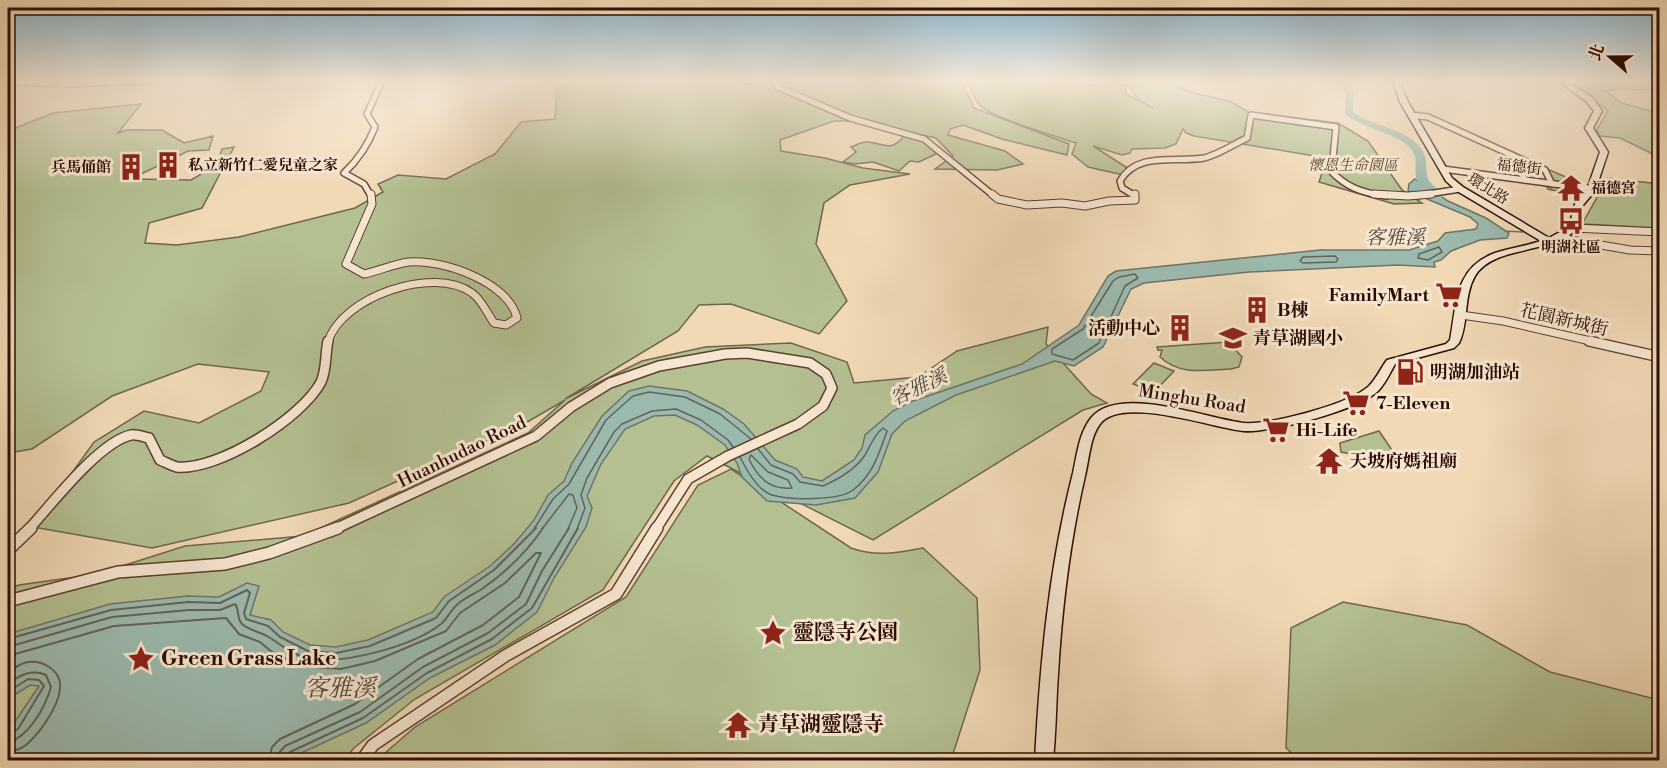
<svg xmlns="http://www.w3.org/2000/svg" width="1667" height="768" font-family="'Libre Bodoni','Noto Serif TC',serif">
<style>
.green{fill:#b4c092;stroke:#70664a;stroke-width:1.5}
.water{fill:#9bbaae;stroke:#6f7469;stroke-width:1.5}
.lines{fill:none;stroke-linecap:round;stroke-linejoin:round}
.shore-far1{stroke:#646358;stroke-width:1.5}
.shore{stroke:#646358;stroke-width:2}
.stream{stroke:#6f7469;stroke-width:1.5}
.river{fill:#9bbaae;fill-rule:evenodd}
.street-far3-casing{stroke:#5d3f2e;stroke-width:8}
.street-far2-casing{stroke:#5d3f2e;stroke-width:9}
.street-far1-casing{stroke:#5d3f2e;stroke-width:12}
.street-casing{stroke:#5d3f2e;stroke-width:14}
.secondary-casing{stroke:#2c0c01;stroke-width:3}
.street-far3{stroke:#f6e6d0;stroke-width:5}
.street-far2{stroke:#f6e6d0;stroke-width:7}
.street-far1{stroke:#f6e6d0;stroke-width:9}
.street{stroke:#f6e6d0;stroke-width:11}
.secondary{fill:#f6e6d0;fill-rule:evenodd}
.labels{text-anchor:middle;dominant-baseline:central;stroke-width:6;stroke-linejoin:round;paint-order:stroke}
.far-poi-label{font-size:15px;font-weight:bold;fill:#2c0c01;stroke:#f6e6d0;text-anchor:start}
.far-park-label{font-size:15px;font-style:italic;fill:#5c4b34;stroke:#f6e6d0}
.far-street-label{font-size:15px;fill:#2c0c01;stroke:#f6e6d0}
.poi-label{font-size:18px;font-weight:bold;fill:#2c0c01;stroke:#f6e6d0;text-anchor:start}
.street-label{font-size:18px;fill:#2c0c01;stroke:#f6e6d0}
.water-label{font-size:20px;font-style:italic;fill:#53493e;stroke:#f6e6d0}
.near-poi-label{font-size:21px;font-weight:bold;fill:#2c0c01;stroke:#f6e6d0;text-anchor:start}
.near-water-label{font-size:24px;font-style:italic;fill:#53493e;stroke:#f6e6d0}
</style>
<rect width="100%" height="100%" fill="#f1d9b6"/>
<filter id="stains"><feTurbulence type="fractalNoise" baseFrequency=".00333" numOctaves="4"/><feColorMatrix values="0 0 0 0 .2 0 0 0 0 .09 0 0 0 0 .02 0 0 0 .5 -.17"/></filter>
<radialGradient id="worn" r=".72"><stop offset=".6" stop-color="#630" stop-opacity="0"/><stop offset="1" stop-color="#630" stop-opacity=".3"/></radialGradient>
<!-- green -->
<g class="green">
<path d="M573 81 962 82 974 108 1069 144 1067 155 1002 139 963 125 950 129 948 135 1005 151 1023 164 997 170 935 169 953 156 936 138 852 121H834L780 140 781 151 825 158 863 168 910 174 850 185 824 203 816 244 847 301 819 334 731 304 699 305 678 331 565 399 642 361 705 347 791 343 847 362 854 383 918 377 957 351 1048 327 1046 344 1091 394 1107 403 1083 410 873 540 707 456 674 481 603 590 415 699 354 748 344 760H8V589L19 585 97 574 185 546 303 536 528 433 565 400 522 425 349 503 152 548 33 527 94 442 144 411 199 423 261 391 269 372 198 364 112 396 32 449 8 453V131L53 113 141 104 118 133 126 130H162L184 143 213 136 209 150 188 151 131 179 191 180 217 165 222 149 234 147 202 208 149 223 145 243 177 245 239 237 355 208 383 192 378 184 398 175 446 179 495 154 521 122 555 119 557 90Z"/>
<path d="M969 81H1066L1086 86 1104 82 1125 86 1126 94 1153 108 1140 101 1130 87 1111 81H1169L1190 92 1229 101 1249 112 1338 123 1368 141 1402 190 1422 203 1394 204 1319 182 1327 158 1194 136 1186 133 1183 129 1176 144 1165 148 1132 149 1130 153 1122 155 1093 146 1129 169 1123 175 1088 167 1072 154 1076 143C1058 137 992 118 981 106 975 100 970 89 969 81Z"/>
<path d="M1584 81 1629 83 1659 81V90L1620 89 1606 91 1621 103 1659 113V157L1620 138 1599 136 1597 129 1608 111 1575 84Z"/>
<path d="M905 135 924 139 938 153 919 162 910 161 899 171 873 162 855 164 843 162 856 152 851 147C855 146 861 142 865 142 881 141 890 155 905 135Z"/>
<path d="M1545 168 1587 186 1578 196 1548 189 1545 184 1554 185Z"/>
<path d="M1608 178 1659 184V228L1582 224Z"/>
<path d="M1228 342 1242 357 1239 367 1231 369C1206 370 1180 376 1160 357L1162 350H1158L1157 347Z"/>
<path d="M1154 363 1174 371 1154 392 1133 384Z"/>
<path d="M1379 431 1392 450 1396 462 1341 452 1340 443Z"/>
<path d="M731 469 851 548C876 557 897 553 923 548L977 598 980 670 951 760H377L415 727 626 597 698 485Z"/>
<path d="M1343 602 1467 625 1550 672 1659 700V760H1299L1286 748 1291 628Z"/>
</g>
<!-- water -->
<path class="water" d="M1415 179 1448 201 1486 218 1509 233 1507 238 1480 240 1451 251 1441 260 1434 262 1435 267 1398 265 1249 272 1144 283 1131 289 1103 347 1074 366 1055 361 956 395 905 421 892 434 878 472 855 498 816 505 767 501 742 477 737 463 725 445 697 425 675 415 654 416 625 429 601 464 587 496 592 508 586 527 554 578 537 612 495 645 430 678 366 723 286 760H8V732L39 686 30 685 8 699V634L110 604 188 596 219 597 247 583 259 586 250 615 271 620 283 632 310 645 336 647 368 640 433 612 444 597 490 566 514 544 534 520 548 495 564 481 572 463 602 416 629 391 649 386 687 391 723 409 744 424 775 460 797 469 803 477 822 481 854 460 862 448 865 435 893 411 910 402 1022 364 1079 325 1108 276 1116 271 1320 250H1409L1438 241 1445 233 1476 229 1478 224 1470 217 1408 191 1409 184Z"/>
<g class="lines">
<!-- shore-far1 -->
<g class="shore-far1">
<path d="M1439 247 1442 252 1428 260 1418 258 1419 254Z"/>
<path d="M1335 256 1338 259 1336 262 1303 263 1300 261 1303 257Z"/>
<path d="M1135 274 1138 278 1125 286 1099 343 1073 360 1052 354V349L1083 329 1113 281 1119 277Z"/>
<path d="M751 455 768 472 788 480 792 488C770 490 758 478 749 459Z"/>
<path d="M740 457C746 469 758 491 772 495 788 500 840 501 853 490 873 475 879 453 887 431L883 428C873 436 871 445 865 455 855 470 839 479 823 486L800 482 793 474 771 465 758 449"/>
<path d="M534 529 553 499 569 484 606 420 633 396 649 392 685 397 720 414 751 439"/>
<path d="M542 529 569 494 573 495 577 508 568 529"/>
<path d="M577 529 585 508 581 495 587 478 614 432 622 424 652 411 676 409 701 420 728 440 733 447"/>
</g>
<!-- shore -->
<g class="shore">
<path d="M8 639 111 610 188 602 220 603 247 590 250 593 244 613 246 619 268 626 280 637 308 651 336 653 370 646 436 618 449 601 494 570 536 528"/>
<path d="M8 647 112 617 189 610H220L235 604C240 610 236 618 242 624 249 630 259 632 267 636 282 645 293 656 311 659 346 664 413 646 441 624 448 618 451 609 459 603 466 597 474 594 482 589 506 572 527 552 543 528"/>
<path d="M8 656 114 626 226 618 239 634 260 642 272 652 301 666 341 669 375 661 446 631 460 613 505 583 536 553H541L519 597 483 625 418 659 355 704 280 739 272 747 269 760"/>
<path d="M8 673C13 669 18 665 24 663 41 658 62 670 60 689 58 708 39 734 26 745 20 750 14 751 8 752"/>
<path d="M8 683C21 675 31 669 46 675L51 687C45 708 29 736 8 743"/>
<path d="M8 692 28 679 39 680 44 686 18 729 8 735"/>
<path d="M278 760 279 753 285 746 360 712 423 667 488 633 526 604 542 571 569 528"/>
<path d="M286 760 290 752 363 718 427 673 492 639 532 608 578 528"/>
</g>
<!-- stream -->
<path class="stream" d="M1505 231 1523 232"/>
<!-- river -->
<path class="river" d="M1338 81H1346L1354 92 1353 112C1373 127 1408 128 1422 150 1429 160 1424 171 1429 181L1442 194V198H1434C1427 193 1418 186 1416 177 1414 167 1419 158 1411 149 1399 134 1364 129 1345 114L1346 92Z"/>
<defs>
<g id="street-far3">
<path d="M742 81H751"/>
<path d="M773 81 778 87 850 118 924 139 994 196"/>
<path d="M1562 81 1568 83"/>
<path d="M8 82 72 84 149 81"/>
<path d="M1411 115 1428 117 1545 170 1552 184"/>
<path d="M1443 169 1592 189"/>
<path d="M1519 169 1525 180"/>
<path d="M371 196 364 184 344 173C358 160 368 145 375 127L367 114 382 81"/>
<path d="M1135 196 1122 188 1120 181C1137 151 1175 163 1204 158 1218 155 1234 144 1247 138L1251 115 1336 127 1333 158 1329 169C1345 187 1362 193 1386 196"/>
<path d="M1415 196 1460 189"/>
</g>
<g id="street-far2">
<path d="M992 194 998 199 1027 205 1062 203 1085 206 1109 201 1135 200V194"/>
<path d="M1374 194 1408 196 1431 194"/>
<path d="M1573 228 1660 232"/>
<path d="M1560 238 1630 250 1660 251"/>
<path d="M1461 315 1503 321 1595 342"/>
<path d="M328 342C341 297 434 265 472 293 482 300 487 313 494 323L506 325 517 318C509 282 442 259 409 262 393 264 379 271 364 274L346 264 372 204 371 194"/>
</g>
<g id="street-far1">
<path d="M1589 341 1660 357"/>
<path d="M29 529C51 505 99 442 131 435 136 434 144 437 149 438L160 460C165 462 172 466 177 467 218 471 302 418 321 382 327 369 325 354 328 341"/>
<path d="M335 529 536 436 571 407 610 383 659 366 725 354 747 353 810 363 826 374 832 388 823 406 798 424 728 456 688 479 656 529"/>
</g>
<g id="street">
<path d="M8 550 31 528"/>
<path d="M8 601 118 572 225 564 269 553 338 528"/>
<path d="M362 760 373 745 505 656 616 594 657 528"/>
</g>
<path id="secondary" d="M1393 81H1399L1408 102 1452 178 1463 187 1549 238 1569 227 1575 204 1587 190 1600 152 1585 128 1594 111 1586 101 1564 85 1570 81H1577L1572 85 1592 97 1602 111 1593 128 1608 152 1595 191 1583 205 1578 228C1552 255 1493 245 1475 276 1463 297 1469 323 1459 343L1454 348 1395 364C1390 373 1385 384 1378 391 1359 410 1271 433 1244 431 1213 428 1121 395 1100 424 1090 437 1089 460 1085 476 1070 541 1062 607 1058 674 1056 703 1056 731 1053 760H1035C1040 664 1049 567 1073 473 1077 455 1079 433 1091 418 1119 384 1207 419 1244 423 1271 425 1350 404 1369 386 1376 379 1381 368 1387 360L1446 344 1450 340C1457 304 1454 268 1495 253 1510 248 1526 246 1541 241L1457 191 1446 181 1400 102Z"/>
</defs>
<!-- street-far3 casing -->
<use href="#street-far3" class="street-far3-casing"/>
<!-- street-far2 casing -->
<use href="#street-far2" class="street-far2-casing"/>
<!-- street-far1 casing -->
<use href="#street-far1" class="street-far1-casing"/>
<!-- street casing -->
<use href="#street" class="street-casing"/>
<!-- secondary casing -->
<use href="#secondary" class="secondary-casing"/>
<!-- street-far3 -->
<use href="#street-far3" class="street-far3"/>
<!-- street-far2 -->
<use href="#street-far2" class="street-far2"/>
<!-- street-far1 -->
<use href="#street-far1" class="street-far1"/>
<!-- street -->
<use href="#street" class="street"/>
<!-- secondary -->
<use href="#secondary" class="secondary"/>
</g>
<!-- sky -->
<linearGradient id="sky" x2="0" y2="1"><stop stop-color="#89b6d1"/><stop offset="0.43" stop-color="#f9eede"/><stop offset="1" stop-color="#f9eede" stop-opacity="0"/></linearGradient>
<rect width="1667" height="188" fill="url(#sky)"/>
<!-- icons -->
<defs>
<symbol id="building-bare" viewBox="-9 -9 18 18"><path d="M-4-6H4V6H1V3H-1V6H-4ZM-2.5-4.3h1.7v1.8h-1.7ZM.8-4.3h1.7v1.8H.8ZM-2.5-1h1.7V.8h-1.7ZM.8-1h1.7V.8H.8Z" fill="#8f2418" stroke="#f6e6d0" stroke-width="2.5" paint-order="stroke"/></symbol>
<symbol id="temple-bare" viewBox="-9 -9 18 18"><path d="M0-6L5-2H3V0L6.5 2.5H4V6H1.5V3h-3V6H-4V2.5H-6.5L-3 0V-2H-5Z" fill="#8f2418" stroke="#f6e6d0" stroke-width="2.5" paint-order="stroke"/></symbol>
<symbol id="bus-bare" viewBox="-9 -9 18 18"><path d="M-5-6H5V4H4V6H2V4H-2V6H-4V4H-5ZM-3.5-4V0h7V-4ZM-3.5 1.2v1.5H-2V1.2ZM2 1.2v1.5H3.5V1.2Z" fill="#8f2418" stroke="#f6e6d0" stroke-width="2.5" paint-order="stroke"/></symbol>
<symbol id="supermarket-bare" viewBox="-9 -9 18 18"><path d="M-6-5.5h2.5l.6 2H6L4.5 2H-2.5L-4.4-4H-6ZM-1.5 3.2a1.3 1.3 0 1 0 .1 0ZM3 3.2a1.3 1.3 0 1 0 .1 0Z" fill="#8f2418" stroke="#f6e6d0" stroke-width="2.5" paint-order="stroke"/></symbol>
<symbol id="school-bare" viewBox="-9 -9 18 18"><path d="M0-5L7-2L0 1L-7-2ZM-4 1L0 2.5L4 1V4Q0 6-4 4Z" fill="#8f2418" stroke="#f6e6d0" stroke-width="2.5" paint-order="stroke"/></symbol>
<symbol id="fuel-bare" viewBox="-9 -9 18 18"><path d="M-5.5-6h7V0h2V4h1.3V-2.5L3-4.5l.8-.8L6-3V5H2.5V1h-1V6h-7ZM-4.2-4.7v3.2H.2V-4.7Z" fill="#8f2418" stroke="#f6e6d0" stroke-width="2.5" paint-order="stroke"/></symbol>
<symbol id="sight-bare" viewBox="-9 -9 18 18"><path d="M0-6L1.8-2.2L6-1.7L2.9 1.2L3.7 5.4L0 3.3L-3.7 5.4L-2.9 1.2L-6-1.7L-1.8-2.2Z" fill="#8f2418" stroke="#f6e6d0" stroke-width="2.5" paint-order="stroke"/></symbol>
</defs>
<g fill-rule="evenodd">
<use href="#building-bare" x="149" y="146" width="38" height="38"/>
<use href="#building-bare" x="112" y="148" width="38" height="38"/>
<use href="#temple-bare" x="1552" y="169" width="38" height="38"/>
<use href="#bus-bare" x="1552" y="202" width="38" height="38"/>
<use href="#supermarket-bare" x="1430" y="276" width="38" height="38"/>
<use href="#building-bare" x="1238" y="291" width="38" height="38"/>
<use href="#building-bare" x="1161" y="309" width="38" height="38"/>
<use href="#school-bare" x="1214" y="319" width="38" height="38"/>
<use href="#fuel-bare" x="1391" y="353" width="38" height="38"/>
<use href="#supermarket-bare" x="1337" y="384" width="38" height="38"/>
<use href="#supermarket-bare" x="1257" y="411" width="38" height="38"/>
<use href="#temple-bare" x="1310" y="442" width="38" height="38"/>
<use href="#sight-bare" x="754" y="614" width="38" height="38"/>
<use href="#sight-bare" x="122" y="640" width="38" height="38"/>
<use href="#temple-bare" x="719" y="706" width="38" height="38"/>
</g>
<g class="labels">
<!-- far-poi labels -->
<g class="far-poi-label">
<text x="188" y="165">私立新竹仁愛兒童之家</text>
<text x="111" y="167" text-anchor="end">兵馬俑館</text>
<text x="1591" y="188">福德宮</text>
<text x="1571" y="247" text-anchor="middle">明湖社區</text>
</g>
<!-- far-park labels -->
<g class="far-park-label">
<text x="1353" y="165">懷恩生命園區</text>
</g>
<!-- far-street labels -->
<g class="far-street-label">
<text transform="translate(1519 167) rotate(7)">福德街</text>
<text transform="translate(1488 189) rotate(32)">環北路</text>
</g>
<!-- poi labels -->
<g class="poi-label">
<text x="1429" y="295" text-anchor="end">FamilyMart</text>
<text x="1277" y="310">B棟</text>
<text x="1160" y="328" text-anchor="end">活動中心</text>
<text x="1253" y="338">青草湖國小</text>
<text x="1430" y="372">明湖加油站</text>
<text x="1376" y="403">7-Eleven</text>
<text x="1296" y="430">Hi-Life</text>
<text x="1349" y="461">天坡府媽祖廟</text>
</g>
<!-- street labels -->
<g class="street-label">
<text transform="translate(1564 320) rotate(13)">花園新城街</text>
<text transform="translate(1192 399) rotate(9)">Minghu Road</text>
<text transform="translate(462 452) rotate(-26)">Huanhudao Road</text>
</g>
<!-- water labels -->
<g class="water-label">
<text x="1395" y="238">客雅溪</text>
<text transform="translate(919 388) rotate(-25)">客雅溪</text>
</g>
<!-- near-poi labels -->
<g class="near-poi-label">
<text x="793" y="633">靈隱寺公園</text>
<text x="161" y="659">Green Grass Lake</text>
<text x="758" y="725">青草湖靈隱寺</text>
</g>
<!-- near-water labels -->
<g class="near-water-label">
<text x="340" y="689">客雅溪</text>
</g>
</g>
<!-- margin -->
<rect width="1667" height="768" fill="none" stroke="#f1d9b6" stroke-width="30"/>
<rect x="9" y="9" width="1649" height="750" fill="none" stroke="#2c0c01" stroke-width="3"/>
<rect x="15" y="15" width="1637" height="738" fill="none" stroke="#2c0c01" stroke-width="1.5"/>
<!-- north arrow -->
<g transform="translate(1610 57) rotate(290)" stroke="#f6e6d0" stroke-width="4.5" paint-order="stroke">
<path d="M0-4.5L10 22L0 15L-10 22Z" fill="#2c0c01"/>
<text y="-9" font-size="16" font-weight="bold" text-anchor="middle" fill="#2c0c01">北</text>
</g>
<rect width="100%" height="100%" filter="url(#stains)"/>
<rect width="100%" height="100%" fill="url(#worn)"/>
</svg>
